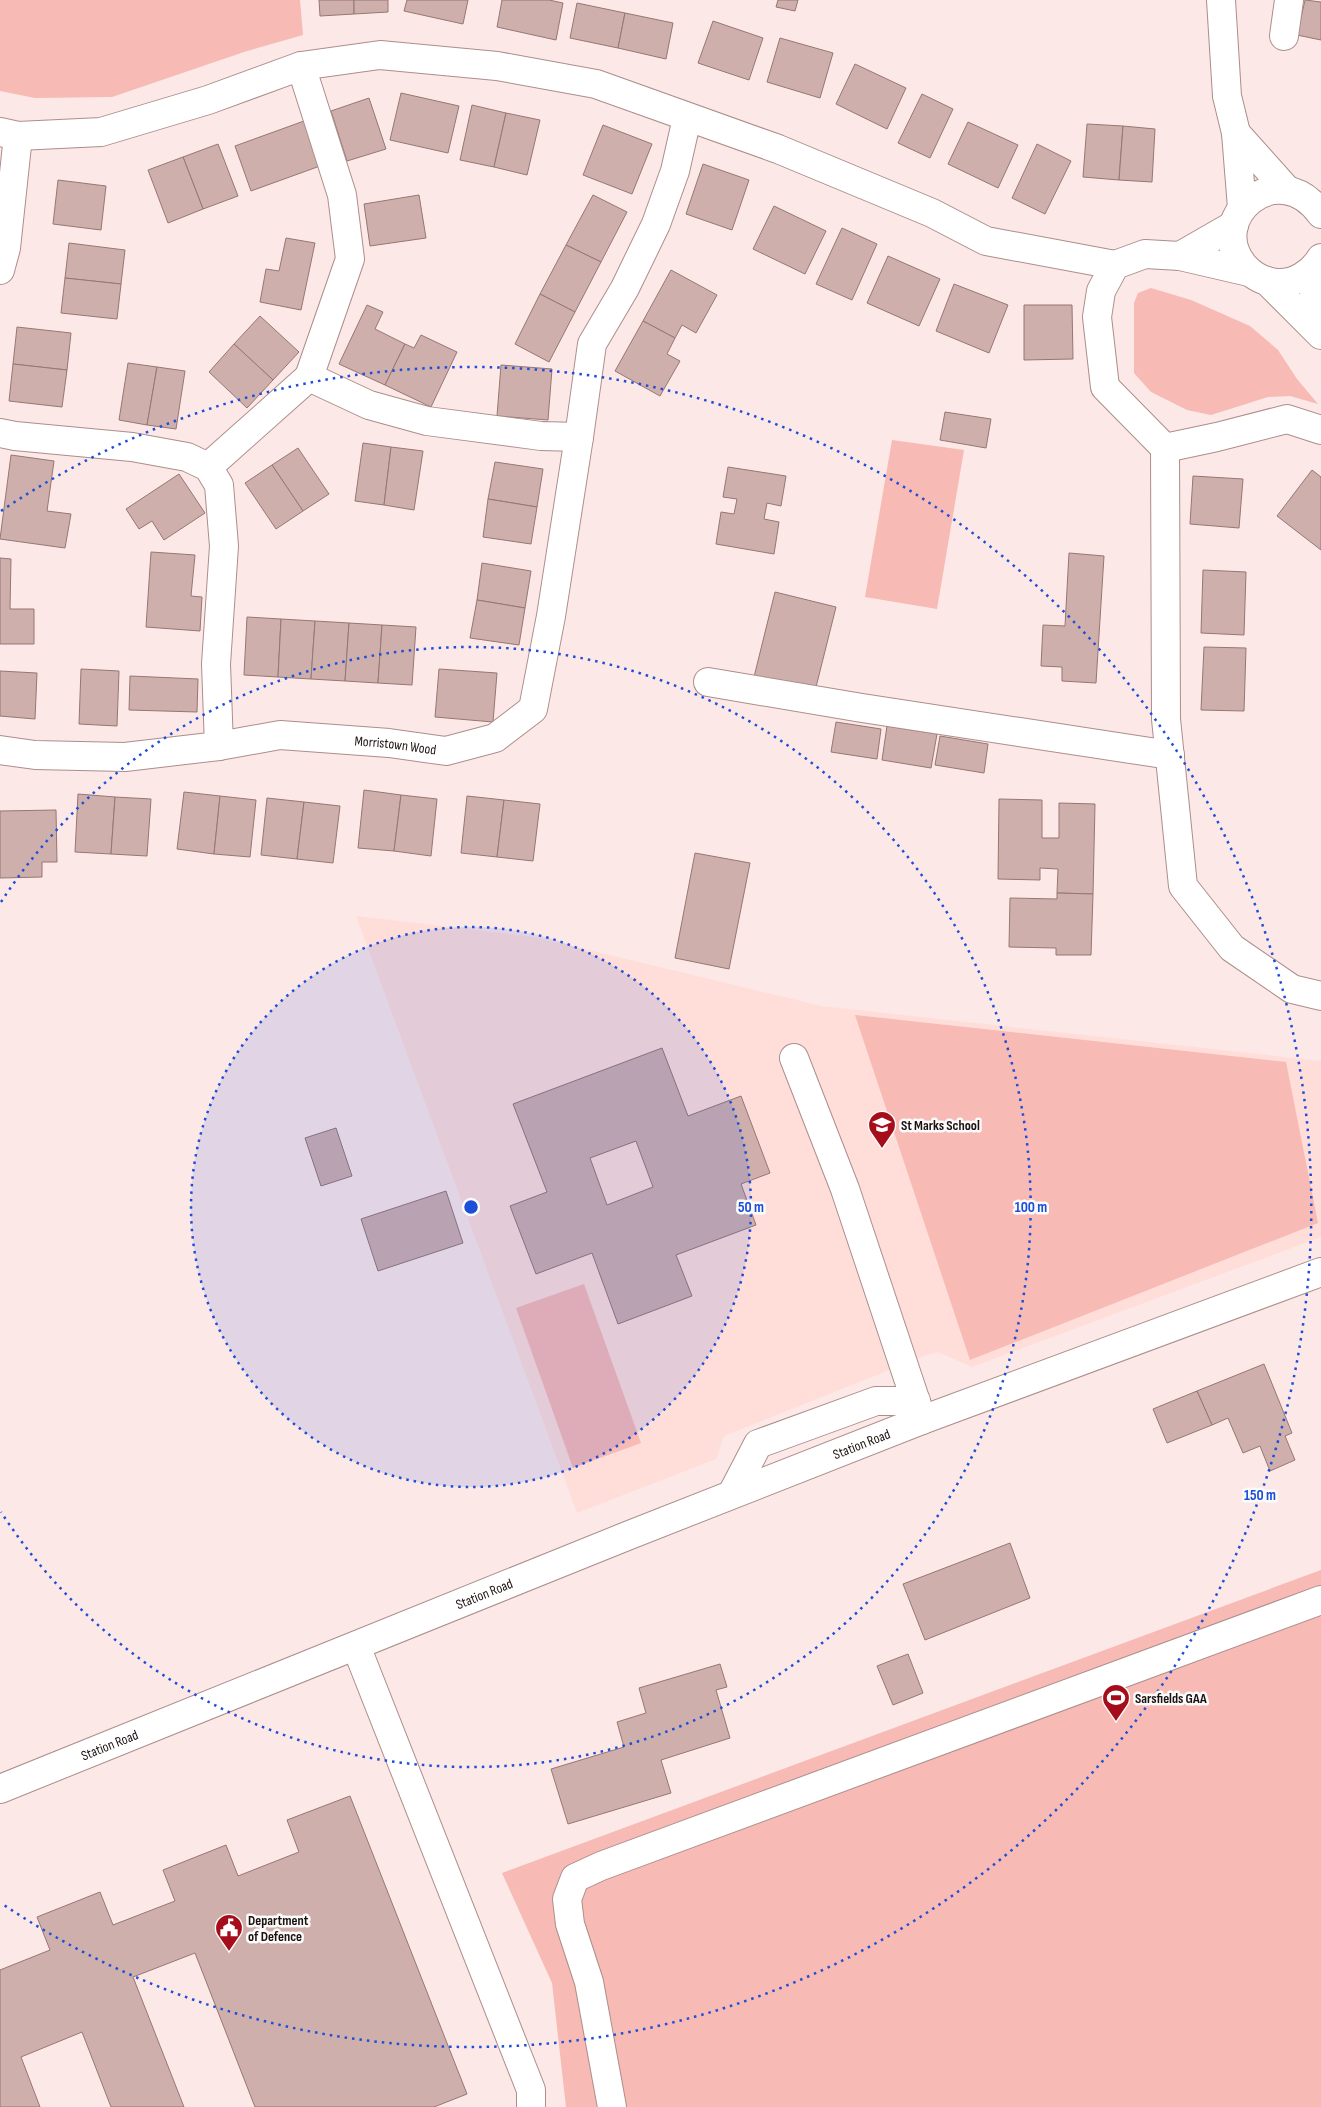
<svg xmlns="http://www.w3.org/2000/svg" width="1321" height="2107" font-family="'Sofia Sans Condensed',sans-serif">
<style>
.built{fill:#ffddd9}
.green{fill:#f7bab4}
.building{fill:#cfafac;stroke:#957774;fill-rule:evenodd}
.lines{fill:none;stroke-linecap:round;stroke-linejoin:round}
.minor-casing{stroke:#ac8e8b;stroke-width:30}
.major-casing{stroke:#ac8e8b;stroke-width:30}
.minor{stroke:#fff;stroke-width:28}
.major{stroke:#fff;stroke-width:28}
.ring{fill:none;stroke:#1d4ed8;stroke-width:2.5;stroke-dasharray:2.5 5}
.labels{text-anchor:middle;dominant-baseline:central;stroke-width:5;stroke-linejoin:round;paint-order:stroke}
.street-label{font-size:14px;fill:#1c1110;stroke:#fafbfa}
.poi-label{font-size:14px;font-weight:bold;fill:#1c1110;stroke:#fafbfa;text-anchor:start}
.centre{fill:#1d4ed8;stroke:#fafbfa;stroke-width:2.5}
.ring-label{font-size:15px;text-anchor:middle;font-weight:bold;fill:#1d4ed8;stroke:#fafbfa;stroke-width:5;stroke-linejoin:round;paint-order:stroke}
</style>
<rect width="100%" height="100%" fill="#fce8e6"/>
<!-- built -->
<path class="built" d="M356 916 535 937 821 1006 1321 1061V1237L972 1367 938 1352 927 1355 724 1436 716 1459 577 1513Z"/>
<!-- green -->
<g class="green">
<path d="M0 0H300L303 35 244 52 112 97 35 98 0 91Z"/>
<path d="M1151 288 1191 300 1250 326 1278 350 1297 379 1318 404 1290 396 1268 397 1211 415 1187 410 1151 392 1134 373V303L1138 293Z"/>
<path d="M892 440 964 450 937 609 865 597Z"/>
<path d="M855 1015 1286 1062 1318 1223 970 1360Z"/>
<path d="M584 1284 641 1443 573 1468 516 1308Z"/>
<path d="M1321 1570V2107H566L552 1983 502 1873Z"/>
</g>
<!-- building -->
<g class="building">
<path d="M319 0H354V14L320 16Z"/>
<path d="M354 0H388V12L354 14Z"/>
<path d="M407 0H468L463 24 404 11Z"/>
<path d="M502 0H549L563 3 556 40 497 27Z"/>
<path d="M778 0H798L795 11 776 7Z"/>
<path d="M1305 0 1321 2V40L1297 35Z"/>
<path d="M577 3 625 13 618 48 570 38Z"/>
<path d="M625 13 673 23 666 59 618 48Z"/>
<path d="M713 21 763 38 749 80 698 63Z"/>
<path d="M780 38 833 53 820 98 767 82Z"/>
<path d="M855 64 906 88 887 129 836 104Z"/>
<path d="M401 93 459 106 448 153 390 140Z"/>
<path d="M922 94 953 109 930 158 898 143Z"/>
<path d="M369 98 386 149 347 161 331 111Z"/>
<path d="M472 105 506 113 494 167 460 160Z"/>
<path d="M506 113 540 120 527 175 494 167Z"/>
<path d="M304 121 320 166 251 191 235 146Z"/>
<path d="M968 122 1018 145 998 188 948 164Z"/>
<path d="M1087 124 1123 126 1119 180 1083 177Z"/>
<path d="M603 125 652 144 632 194 583 175Z"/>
<path d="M1123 126 1155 129 1152 182 1119 180Z"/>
<path d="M218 144 238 196 203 209 183 157Z"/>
<path d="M1037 144 1071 161 1045 214 1012 198Z"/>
<path d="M183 157 203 209 168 223 148 170Z"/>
<path d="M703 164 749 180 732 230 686 214Z"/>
<path d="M58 180 106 186 101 230 53 224Z"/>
<path d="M419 195 426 238 370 246 364 204Z"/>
<path d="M593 195 627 212 601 262 566 245Z"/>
<path d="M774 206 826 231 805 274 753 249Z"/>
<path d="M842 228 877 244 852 300 816 284Z"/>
<path d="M286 238 315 243 301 310 260 302 266 269 279 271Z"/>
<path d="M69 243 125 250 121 284 65 278Z"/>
<path d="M566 245 601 262 575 312 540 294Z"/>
<path d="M888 256 940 279 919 326 867 303Z"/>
<path d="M671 270 717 295 696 333 682 325 675 338 643 321Z"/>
<path d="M65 278 121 284 117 319 61 313Z"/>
<path d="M954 284 1008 305 989 353 936 331Z"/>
<path d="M540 294 575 312 549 362 515 344Z"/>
<path d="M367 305 383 312 375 329 405 344 385 385 339 364Z"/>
<path d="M1024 305H1072L1073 359 1024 360Z"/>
<path d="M260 316 299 352 273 380 234 344Z"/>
<path d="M643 321 675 338 667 354 680 361 660 396 615 371Z"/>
<path d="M17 327 71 333 67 370 13 364Z"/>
<path d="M421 335 457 352 431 407 385 385 405 344 414 348Z"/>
<path d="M234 344 273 380 247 408 209 372Z"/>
<path d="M128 363 157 367 147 425 119 420Z"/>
<path d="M13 364 67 370 62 407 9 401Z"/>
<path d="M501 365 552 369 548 420 497 416Z"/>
<path d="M157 367 185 371 176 429 147 425Z"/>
<path d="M945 412 991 419 986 448 940 440Z"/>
<path d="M363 443 391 447 384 505 355 501Z"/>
<path d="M391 447 423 451 414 510 384 505Z"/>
<path d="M298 448 329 494 303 511 272 465Z"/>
<path d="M11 455 54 461 47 511 71 514 65 548 0 539Z"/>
<path d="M495 462 543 469 537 507 488 499Z"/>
<path d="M272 465 303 511 276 529 245 483Z"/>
<path d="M728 467 786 476 781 506 767 503 764 519 779 522 774 554 716 544 721 512 734 514 737 499 723 497Z"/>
<path d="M1312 470 1321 477V550L1277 516Z"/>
<path d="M179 474 205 513 164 540 152 521 139 529 126 509Z"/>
<path d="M1193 476 1243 479 1239 528 1190 524Z"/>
<path d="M488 499 537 507 531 544 483 537Z"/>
<path d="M151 552 195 555 191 596 202 597 200 631 146 627Z"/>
<path d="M1069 553 1104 556 1096 683 1062 681V667L1041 666 1043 625 1065 626Z"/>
<path d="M0 558 11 559 10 609H34V644H0Z"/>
<path d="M482 563 531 571 525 608 477 600Z"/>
<path d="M1203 570 1246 572 1244 635 1201 633Z"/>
<path d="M775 592 836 607 815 691 754 677Z"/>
<path d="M477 600 525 608 519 645 470 638Z"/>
<path d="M247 617 281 619 278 677 244 675Z"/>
<path d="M281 619 315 621 311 679 278 677Z"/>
<path d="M315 621 349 623 345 681 311 679Z"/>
<path d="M349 623 382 625 378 683 345 681Z"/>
<path d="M382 625 416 627 412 685 378 683Z"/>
<path d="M1204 647 1246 648 1244 711 1201 710Z"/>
<path d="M81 669 119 671 117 726 79 724Z"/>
<path d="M439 669 497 673 493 722 435 717Z"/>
<path d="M0 671 37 673 35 719 0 716Z"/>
<path d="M130 676 198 679 197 712 129 710Z"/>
<path d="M836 722 881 729 877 759 831 752Z"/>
<path d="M887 726 937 734 931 768 882 760Z"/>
<path d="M940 736 988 744 984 773 935 765Z"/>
<path d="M364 790 401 795 394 851 358 848Z"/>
<path d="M184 792 220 796 214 854 177 849Z"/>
<path d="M78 794 115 797 111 854 75 852Z"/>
<path d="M401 795 437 799 431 856 394 851Z"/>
<path d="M220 796 256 800 250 857 214 854Z"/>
<path d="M467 796 504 800 497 857 461 853Z"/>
<path d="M115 797 151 799 147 856 111 854Z"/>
<path d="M267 798 304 802 297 859 261 855Z"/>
<path d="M999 799 1042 800V838H1059V803L1095 804 1093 894 1057 893 1058 869 1040 868V880L998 879Z"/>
<path d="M504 800 540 804 533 861 497 857Z"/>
<path d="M304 802 340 806 333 863 297 859Z"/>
<path d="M56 810 57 862H42V877L0 878V811Z"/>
<path d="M695 853 750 863 729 969 675 958Z"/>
<path d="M1057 893 1093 894 1091 955H1056V948L1009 947 1010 898 1057 899Z"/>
<path d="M662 1048 688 1116 741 1096 770 1173 741 1184 756 1225 676 1255 692 1296 618 1324 592 1253 536 1274 510 1206 547 1192 513 1104ZM636 1141 653 1187 607 1205 590 1158Z"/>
<path d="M336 1128 352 1176 321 1186 305 1138Z"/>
<path d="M446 1191 463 1243 378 1271 361 1219Z"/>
<path d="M1264 1364 1292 1433 1285 1436 1295 1460 1270 1471 1260 1446 1243 1453 1228 1418 1212 1425 1197 1391Z"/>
<path d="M1197 1391 1212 1425 1167 1443 1153 1409Z"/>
<path d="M1010 1543 1030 1598 925 1640 903 1584Z"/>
<path d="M908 1654 923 1693 893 1705 877 1666Z"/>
<path d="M720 1664 727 1687 716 1690 730 1738 661 1760 671 1793 568 1824 551 1769 624 1747 617 1722 646 1713 639 1688Z"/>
<path d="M350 1796 467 2094 434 2107H255L195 1953 133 1977 184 2107H111L82 2032 21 2057 40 2107H0V1970L50 1950 37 1917 100 1892 113 1925 175 1901 163 1870 226 1845 238 1876 299 1852 287 1820Z"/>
</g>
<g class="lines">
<defs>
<g id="minor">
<path d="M1221 0 1227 96 1236 133 1242 208"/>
<path d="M1284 36 1289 0"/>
<path d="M301 66 342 195 350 259 309 377 369 405 427 421 541 436 579 437 592 344 625 288 656 224 675 171 687 118"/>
<path d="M0 132 18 136 101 132 208 100 301 66 380 55 497 66 596 84 778 149 932 213 986 241 1115 265"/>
<path d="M1236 133 1287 190"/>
<path d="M1321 214C1277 154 1204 219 1244 266 1253 276 1264 282 1277 283 1295 284 1312 273 1321 258"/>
<path d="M1180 256 1234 225"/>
<path d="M0 270 6 248 18 136"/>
<path d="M1249 272 1180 256 1145 254 1115 265 1101 291 1097 317 1105 387 1165 448 1166 719 1183 886 1232 948 1292 989 1321 996"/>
<path d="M1267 281 1321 335"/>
<path d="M1313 326 1315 267"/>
<path d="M0 433 15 436 132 447 187 457 208 467 219 485 224 546 216 664 219 746"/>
<path d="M1165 448 1217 437 1287 419 1321 430"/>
<path d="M208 467 309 377"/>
<path d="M708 682 862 708 1170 755"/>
<path id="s1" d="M0 750 35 755 125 757 219 746 280 735 389 743 446 751 495 738 533 709 551 616 579 437"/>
<path d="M794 1058 845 1189 922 1420"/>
<path d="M732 1494 758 1444 876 1401H916"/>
<path d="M356 1646 531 2090V2107"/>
<path d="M612 2107 589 1982 570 1924 567 1899 575 1878 601 1866 1321 1600"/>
</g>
<g id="major">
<path id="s2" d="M0 1789 627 1536 922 1420 1321 1272"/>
</g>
</defs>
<!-- minor casing -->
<use href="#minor" class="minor-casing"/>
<!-- major casing -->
<use href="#major" class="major-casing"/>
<!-- minor -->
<use href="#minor" class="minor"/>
<!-- major -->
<use href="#major" class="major"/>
</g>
<!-- distance rings -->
<circle cx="471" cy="1207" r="280" fill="#1d4ed8" fill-opacity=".12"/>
<g class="ring">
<circle cx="471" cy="1207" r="280"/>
<path d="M1 902A560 560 0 1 1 1 1512"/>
<path d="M1 511A840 840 0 1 1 1 1903"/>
</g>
<!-- icons -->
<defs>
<symbol id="school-pin" viewBox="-11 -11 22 30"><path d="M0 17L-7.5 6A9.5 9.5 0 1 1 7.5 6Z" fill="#a50d1a" stroke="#fafbfa"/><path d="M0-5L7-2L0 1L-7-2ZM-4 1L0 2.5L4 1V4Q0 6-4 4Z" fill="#fff"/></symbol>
<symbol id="stadium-pin" viewBox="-11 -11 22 30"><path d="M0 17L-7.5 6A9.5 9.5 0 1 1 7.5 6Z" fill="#a50d1a" stroke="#fafbfa"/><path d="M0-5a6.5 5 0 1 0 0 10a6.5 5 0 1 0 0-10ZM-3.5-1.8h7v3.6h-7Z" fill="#fff"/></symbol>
<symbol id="civic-pin" viewBox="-11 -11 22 30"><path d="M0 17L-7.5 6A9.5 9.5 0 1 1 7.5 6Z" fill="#a50d1a" stroke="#fafbfa"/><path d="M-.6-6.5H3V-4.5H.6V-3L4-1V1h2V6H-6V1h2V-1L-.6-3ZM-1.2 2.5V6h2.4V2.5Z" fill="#fff"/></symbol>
</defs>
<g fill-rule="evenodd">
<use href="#school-pin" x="866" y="1109" width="32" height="43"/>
<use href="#stadium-pin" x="1100" y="1682" width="32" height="43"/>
<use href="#civic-pin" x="213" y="1912" width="32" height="43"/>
</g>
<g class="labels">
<!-- street labels -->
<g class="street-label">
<text stroke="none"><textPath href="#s1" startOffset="398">Morristown Wood</textPath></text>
<text stroke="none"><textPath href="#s2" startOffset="928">Station Road</textPath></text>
<text stroke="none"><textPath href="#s2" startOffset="522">Station Road</textPath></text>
<text stroke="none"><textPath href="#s2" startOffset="118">Station Road</textPath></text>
</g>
<!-- poi labels -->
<g class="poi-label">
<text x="901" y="1125">St Marks School</text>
<text x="1135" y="1698">Sarsfields GAA</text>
<text x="248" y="1920">Department<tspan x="248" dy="16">of Defence</tspan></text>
</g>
</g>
<circle cx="471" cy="1207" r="8" class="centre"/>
<g class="ring-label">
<text x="751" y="1212">50 m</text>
<text x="1031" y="1212">100 m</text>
<text x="1260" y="1500">150 m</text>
</g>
</svg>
